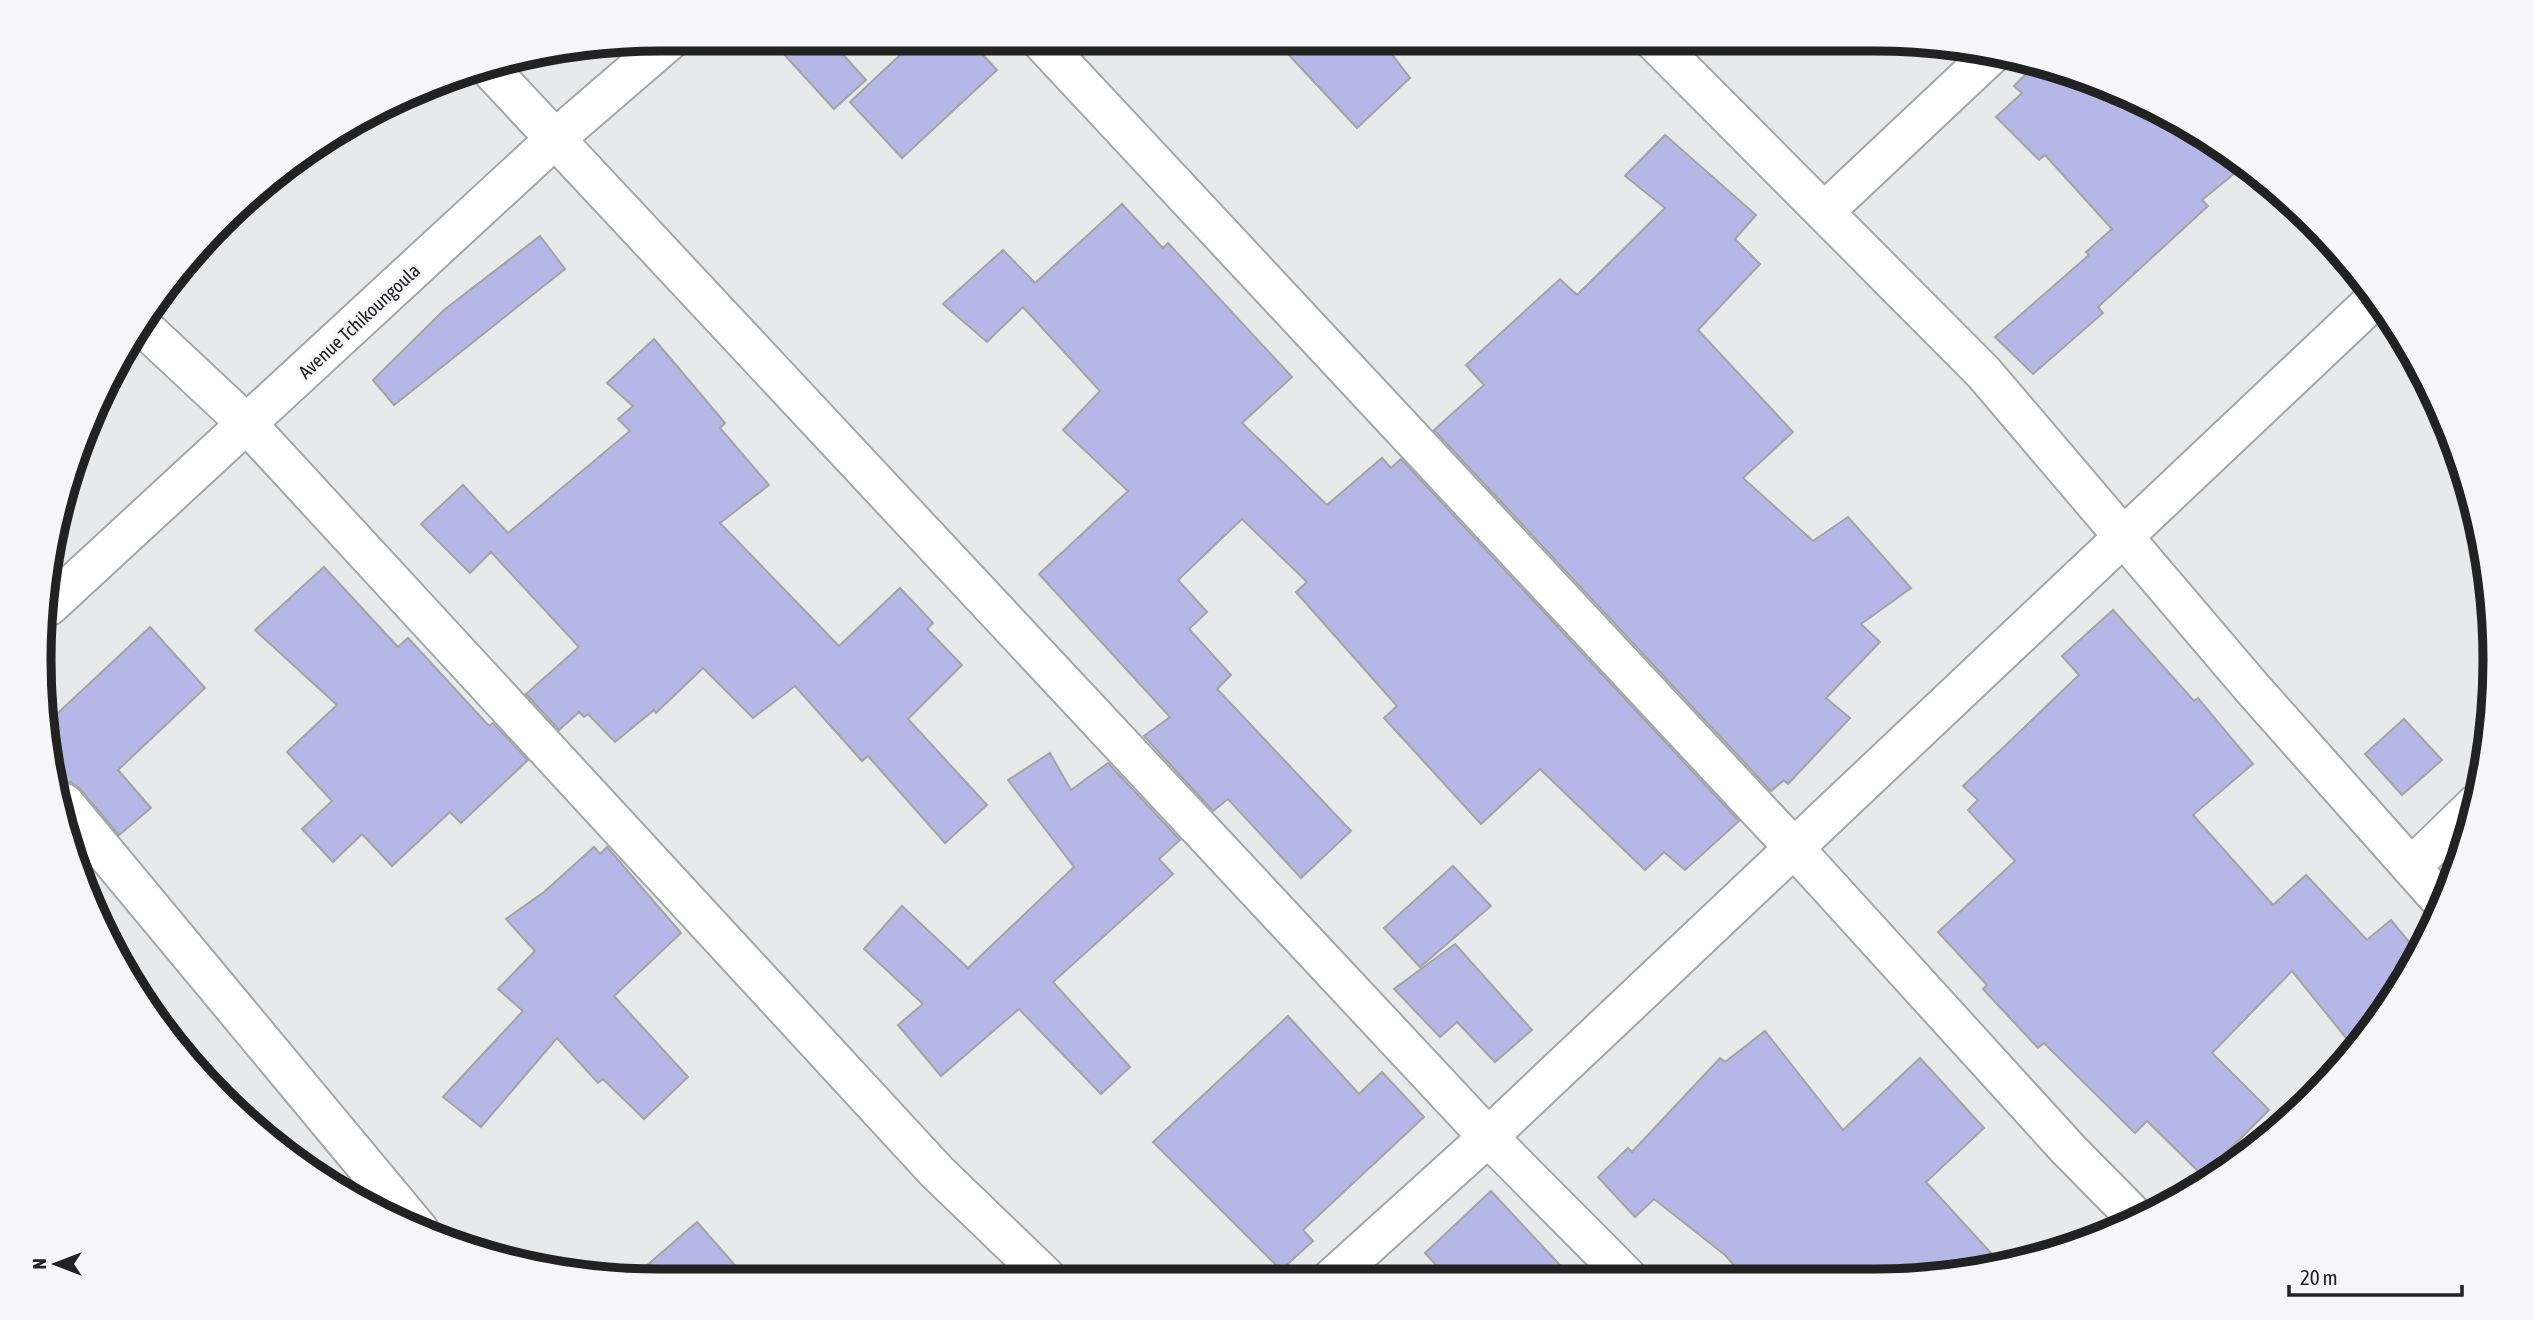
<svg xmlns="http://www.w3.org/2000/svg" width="2534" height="1320" font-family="'Asap Condensed',sans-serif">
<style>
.building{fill:#b5b8e7;stroke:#a3a3a4;stroke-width:2}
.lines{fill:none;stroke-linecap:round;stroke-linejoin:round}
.street-casing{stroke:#a5a6a7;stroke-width:42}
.secondary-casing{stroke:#a5a6a7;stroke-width:42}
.street{stroke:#fff;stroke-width:38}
.secondary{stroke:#fff;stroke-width:38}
.labels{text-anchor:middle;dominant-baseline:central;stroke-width:5;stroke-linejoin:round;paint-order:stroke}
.street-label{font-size:19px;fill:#222223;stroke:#f6f6f8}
.rim{fill:none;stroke:#222223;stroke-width:9}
</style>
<rect width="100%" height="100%" fill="#e8e9eb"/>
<!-- building -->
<g class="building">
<path d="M770 39H829L866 80 834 109Z"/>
<path d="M917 39H968L997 70 902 158 850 102Z"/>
<path d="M1274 39H1380L1410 78 1357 128Z"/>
<path d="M2039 61 2149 103 2247 163 2202 200 2208 206 2098 307 2103 313 2033 374 1995 337 2089 255 2086 252 2112 229 2045 155 2039 160 1996 117 2022 93 2014 86Z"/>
<path d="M1665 135 1756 215 1735 239 1760 264 1698 330 1793 432 1743 478 1813 541 1848 517 1911 588 1861 624 1880 642 1826 698 1850 718 1788 784 1784 780 1771 791 1434 430 1484 385 1466 365 1560 279 1577 295 1665 208 1625 176Z"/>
<path d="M1122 204 1163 248 1168 243 1292 377 1242 423 1327 505 1382 458 1391 468 1401 459 1739 821 1685 870 1664 852 1645 870 1540 769 1481 824 1384 718 1397 706 1296 592 1307 582 1242 519 1178 580 1207 612 1189 629 1231 675 1217 689 1351 831 1301 878 1228 799 1213 811 1144 736 1170 717 1039 574 1128 491 1063 430 1100 391 1023 307 987 342 943 304 1003 250 1035 283Z"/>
<path d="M540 236 565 269 394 405 373 380 444 310Z"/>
<path d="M654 339 725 423 720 428 769 485 720 523 839 646 900 588 933 623 927 629 962 665 908 719 987 805 945 843 868 756 862 761 795 686 753 718 703 668 656 713 654 710 615 742 588 714 584 717 579 712 559 730 526 694 579 647 491 552 470 573 421 524 463 485 508 533 630 431 618 419 633 406 607 383Z"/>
<path d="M324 567 398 647 408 638 489 726 493 723 528 760 461 823 450 812 392 866 362 834 333 862 302 829 332 801 287 752 337 705 255 630Z"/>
<path d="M2113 610 2194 701 2198 698 2253 764 2193 815 2273 905 2306 875 2367 940 2391 920 2419 954 2355 1049 2292 971 2212 1053 2269 1110 2203 1176 2147 1121 2135 1133 2044 1043 2038 1048 1983 989 1987 985 1938 932 2015 861 1968 810 1978 800 1963 786 2079 675 2062 656Z"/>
<path d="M150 627 205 688 118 770 151 808 119 835 80 789 71 782H59L45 725Z"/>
<path d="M2404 719 2442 760 2402 795 2365 754Z"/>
<path d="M1050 753 1071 790 1108 763 1180 840 1159 859 1173 874 1053 982 1130 1067 1101 1094 1019 1009 941 1076 898 1025 923 1004 864 949 902 906 968 968 1074 867 1008 780Z"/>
<path d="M594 847 600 854 607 847 681 933 614 996 688 1077 644 1119 603 1079 598 1083 557 1038 481 1127 443 1097 523 1011 498 989 535 951 506 919 544 892Z"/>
<path d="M1453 866 1491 906 1420 967 1384 928Z"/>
<path d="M1455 944 1532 1030 1495 1062 1457 1022 1440 1037 1394 989Z"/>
<path d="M1288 1016 1359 1094 1382 1072 1424 1117 1303 1230 1313 1241 1281 1270 1153 1142Z"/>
<path d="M1765 1031 1843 1130 1920 1058 1984 1128 1926 1182 2001 1264 1956 1276 1744 1277 1725 1255 1654 1199 1635 1217 1598 1177 1628 1148 1632 1152 1720 1058 1725 1062Z"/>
<path d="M1491 1191 1571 1277 1448 1278 1425 1253Z"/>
<path d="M697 1222 748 1280H630Z"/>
</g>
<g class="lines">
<defs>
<g id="street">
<path d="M1039 39 1794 848 2068 1149 2138 1220"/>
<path d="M1653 40 1984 373 2253 689 2443 903"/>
<path d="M488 67 1488 1137 1627 1277"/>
<path d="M1825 211 1993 53"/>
<path d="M139 323 247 424 937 1172 1048 1279"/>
<path d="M64 803 419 1230"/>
<path d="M2411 867 2477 803"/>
<path d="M1332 1278 1488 1137 2376 298"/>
</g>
<path id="secondary" d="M49 606 556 138 671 39"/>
</defs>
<!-- street casing -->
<use href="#street" class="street-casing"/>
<!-- secondary casing -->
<use href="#secondary" class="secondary-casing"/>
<!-- street -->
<use href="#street" class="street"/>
<!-- secondary -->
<use href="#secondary" class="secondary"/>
</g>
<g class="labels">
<!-- street labels -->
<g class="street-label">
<text transform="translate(359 321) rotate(-43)">Avenue Tchikoungoula</text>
</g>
</g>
<!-- crop -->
<path d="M0 0H2534V1320H0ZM660 51H1874A609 609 0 0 1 2483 660V660A609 609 0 0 1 1874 1269H660A609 609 0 0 1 51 660V660A609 609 0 0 1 660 51Z" fill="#f6f6f8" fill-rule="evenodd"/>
<path class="rim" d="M660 51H1874A609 609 0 0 1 2483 660V660A609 609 0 0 1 1874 1269H660A609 609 0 0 1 51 660V660A609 609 0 0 1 660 51Z"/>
<!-- north arrow -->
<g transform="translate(56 1264) rotate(270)" stroke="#f6f6f8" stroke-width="5" paint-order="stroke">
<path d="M0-5L12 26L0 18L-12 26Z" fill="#222223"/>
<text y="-10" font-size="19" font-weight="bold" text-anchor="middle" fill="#222223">N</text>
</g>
<!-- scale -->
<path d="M2289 1285v10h173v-10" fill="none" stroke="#222223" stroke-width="3.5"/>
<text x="2300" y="1285" font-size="21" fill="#222223" stroke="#f6f6f8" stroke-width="5" paint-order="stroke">20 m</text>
</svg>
